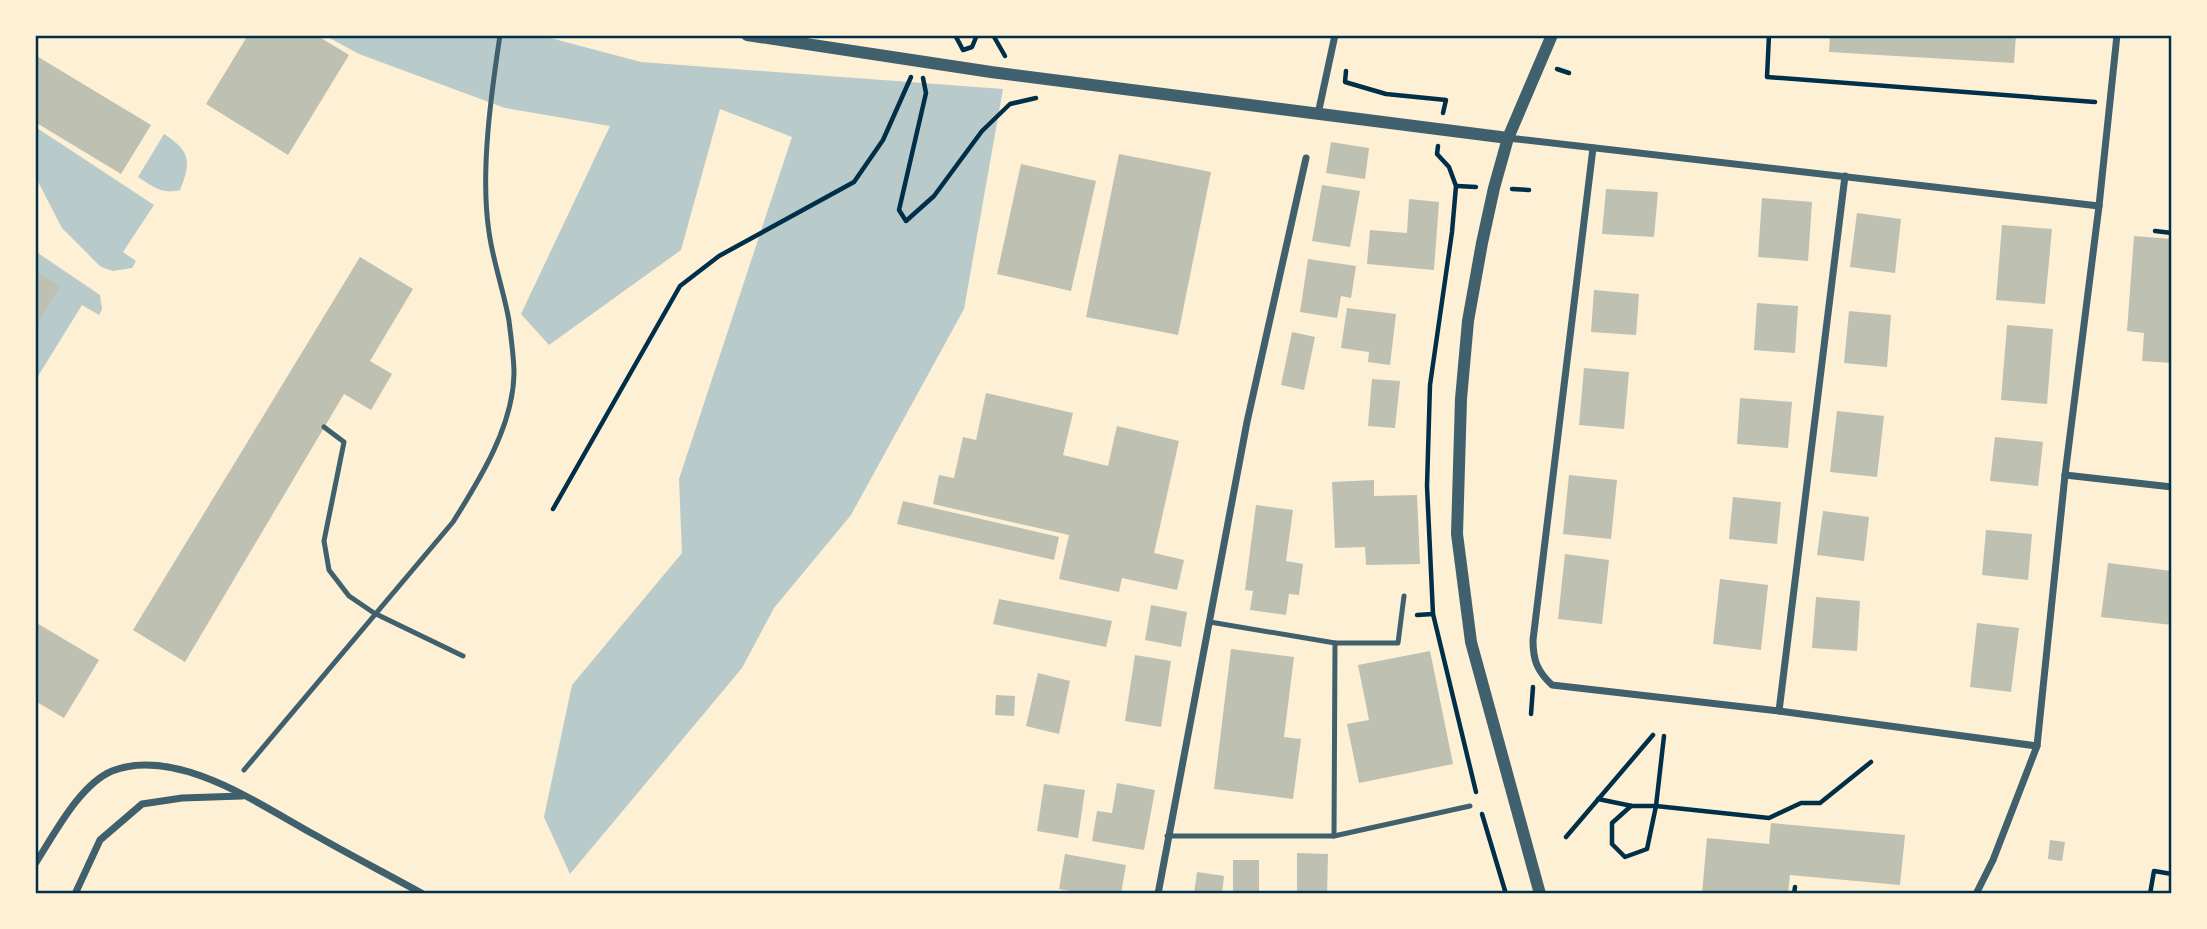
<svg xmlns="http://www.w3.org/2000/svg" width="2207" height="929" font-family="Roboto,sans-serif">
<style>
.green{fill:#b9caca}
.building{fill:#bec0b2}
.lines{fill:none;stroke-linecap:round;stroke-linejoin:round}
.path{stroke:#003049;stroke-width:4.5}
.service{stroke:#3f606c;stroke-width:5}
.minor{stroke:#3f606c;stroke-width:7}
.tertiary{stroke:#3f606c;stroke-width:12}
.neatline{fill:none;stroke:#003049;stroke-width:2.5}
</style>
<rect width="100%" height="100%" fill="#fdf0d5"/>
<!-- green -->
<g class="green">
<path d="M324 35H539L641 62 1003 89 964 309 851 515 774 608 742 668 570 874 544 817 572 685 682 553 679 479 792 137 720 109 681 250 549 345 521 314 610 126 505 108 359 54Z"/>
<path d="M37 128 154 205 123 252 136 261 132 268 113 271 101 267 62 228 35 176Z"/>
<path d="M164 134C190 151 192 161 180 190 163 195 152 186 138 177Z"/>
<path d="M35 251 100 295 102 309 99 315 82 305 35 381Z"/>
</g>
<!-- building -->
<g class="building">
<path d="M248 35H316L349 55 288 155 206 104Z"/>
<path d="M1830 35H2016L2014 63 1829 52Z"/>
<path d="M35 55 151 125 121 174 35 122Z"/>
<path d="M1331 142 1369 148 1365 179 1326 173Z"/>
<path d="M1119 154 1211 172 1178 335 1086 317Z"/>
<path d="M1021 164 1096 181 1071 291 997 274Z"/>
<path d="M1322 185 1360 191 1350 247 1312 241Z"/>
<path d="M1606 189 1658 192 1654 237 1602 234Z"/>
<path d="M1762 198 1812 202 1808 261 1758 257Z"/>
<path d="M1409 199 1439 202 1434 270 1367 264 1370 230 1407 233Z"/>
<path d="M1857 213 1901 219 1895 273 1850 267Z"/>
<path d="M2002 225 2052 229 2045 304 1996 300Z"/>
<path d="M2134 236 2172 239V363L2142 361 2144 333 2127 331Z"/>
<path d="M360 257 413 289 370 361 392 374 371 410 344 394 185 662 133 630Z"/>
<path d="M1308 259 1356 266 1351 298 1341 296 1337 318 1300 312Z"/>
<path d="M35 271 60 286 35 328Z"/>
<path d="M1594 290 1639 294 1636 335 1591 332Z"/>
<path d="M1757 303 1798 306 1795 353 1754 350Z"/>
<path d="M1347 308 1396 314 1390 365 1368 362 1369 352 1341 348Z"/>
<path d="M1849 311 1891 315 1887 367 1844 363Z"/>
<path d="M2007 325 2053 329 2047 404 2001 400Z"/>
<path d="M1292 332 1315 337 1304 390 1281 385Z"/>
<path d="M1584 368 1629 372 1624 429 1579 425Z"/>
<path d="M1372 379 1400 381 1395 428 1368 426Z"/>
<path d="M986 393 1073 413 1063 455 1108 466 1117 426 1179 441 1154 553 1184 560 1177 590 1122 578 1119 592 1059 579 1069 535 933 504 939 475 954 478 963 437 976 440Z"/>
<path d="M1740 398 1792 402 1788 448 1737 444Z"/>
<path d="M1837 411 1884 416 1877 477 1830 472Z"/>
<path d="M1995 437 2043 442 2038 486 1990 481Z"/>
<path d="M1569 475 1617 480 1611 539 1563 534Z"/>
<path d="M1374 480V496L1417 495 1420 564 1366 565 1365 547 1335 548 1332 482Z"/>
<path d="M1733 497 1781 502 1777 544 1729 539Z"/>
<path d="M903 501 1059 537 1054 560 897 524Z"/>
<path d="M1256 505 1293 510 1286 561 1303 564 1299 595 1289 594 1286 615 1250 610 1253 591 1245 590Z"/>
<path d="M1823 511 1869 517 1864 561 1817 555Z"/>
<path d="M1986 530 2032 534 2028 580 1982 575Z"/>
<path d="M1565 554 1609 560 1602 624 1558 619Z"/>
<path d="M2108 563 2172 571V625L2101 617Z"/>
<path d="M1720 579 1768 585 1761 650 1713 644Z"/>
<path d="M1816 597 1860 601 1857 651 1812 648Z"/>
<path d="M999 599 1112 621 1106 647 993 624Z"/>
<path d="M1151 605 1187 612 1181 647 1145 640Z"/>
<path d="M35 622 99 660 64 718 35 701Z"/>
<path d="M1977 623 2019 628 2011 692 1970 687Z"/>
<path d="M1231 649 1294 657 1284 737 1301 739 1293 799 1214 789Z"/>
<path d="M1430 651 1453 764 1359 783 1347 724 1369 720 1358 665Z"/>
<path d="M1135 655 1171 661 1161 727 1125 721Z"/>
<path d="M1038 673 1070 681 1059 734 1026 726Z"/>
<path d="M996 695 1015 696 1014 716 995 715Z"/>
<path d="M1117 783 1155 790 1144 850 1092 841 1097 811 1112 813Z"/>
<path d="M1044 784 1085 790 1078 838 1037 831Z"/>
<path d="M1771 823 1905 835 1900 885 1790 875 1788 894H1702L1707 838 1769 844Z"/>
<path d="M2050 840 2065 842 2062 861 2048 859Z"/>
<path d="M1297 853 1328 854 1327 894H1297Z"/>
<path d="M1065 854 1126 865 1121 894H1089L1059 889Z"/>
<rect x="1233" y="860" width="26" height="34"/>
<path d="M1197 872 1224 876 1222 894H1194Z"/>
</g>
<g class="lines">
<!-- path -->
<g class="path">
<path d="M955 35 963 50 972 47 977 35"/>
<path d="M993 35 1005 56"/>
<path d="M1769 35 1767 77 2095 102"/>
<path d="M1557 69 1569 73"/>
<path d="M1346 71 1345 82 1386 94 1446 100 1443 113"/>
<path d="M923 78 926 93 899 210 906 221 934 196 982 131 1010 104 1036 98"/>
<path d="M1438 146 1437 154 1449 167 1456 186 1452 232 1430 385 1427 486 1433 614 1476 792"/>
<path d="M1457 186 1476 187"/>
<path d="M1512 189 1529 190"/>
<path d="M2155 231 2172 233"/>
<path d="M553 509 680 286 719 256 854 182 883 140 911 77"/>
<path d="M1417 615 1433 614"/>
<path d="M1531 714 1533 687"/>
<path d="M1598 799 1632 806H1656L1769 818 1801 803H1820L1871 762"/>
<path d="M1631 806 1612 823V844L1625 857 1647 849 1656 806 1664 736"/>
<path d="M1482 814 1506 894"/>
<path d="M1566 837 1653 735"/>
<path d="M1794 894 1795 887"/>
<path d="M2150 894 2154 871 2172 874"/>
</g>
<!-- service -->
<g class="service">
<path d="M324 427 344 442 324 541 329 570 349 596 374 613 463 656"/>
<path d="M1335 643H1398L1404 596"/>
<path d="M244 770 453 522C480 479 513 426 514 374 514 357 511 338 509 321 504 291 493 262 489 232 480 173 491 95 500 35"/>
<path d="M1167 836H1334L1335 643 1210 622"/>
<path d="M1334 836 1470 806"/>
</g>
<!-- minor -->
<g class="minor">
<path d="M1318 114 1335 35"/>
<path d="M1508 138 2099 206"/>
<path d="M1593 148 1533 640C1533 660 1537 671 1552 685L1779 711 2037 746"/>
<path d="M2065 475 2172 487"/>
<path d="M1779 711 1845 176"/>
<path d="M35 864C54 835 79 785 112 771 177 746 260 805 315 835 350 855 387 874 423 894"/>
<path d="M75 894 100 840 142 804 182 798 242 796"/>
<path d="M1158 894 1247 422 1306 158"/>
<path d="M1976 894 1993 860 2037 746 2065 475 2099 206 2117 35"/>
</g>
<!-- tertiary -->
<g class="tertiary">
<path d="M747 35 991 72 1508 138"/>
<path d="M1540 894 1471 642 1457 534 1461 399 1468 321 1482 243 1494 188 1508 138 1552 35"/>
</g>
</g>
<!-- border -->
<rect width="2207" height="929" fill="none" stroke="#fdf0d5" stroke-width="74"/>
<rect x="37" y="37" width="2133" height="855" class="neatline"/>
</svg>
